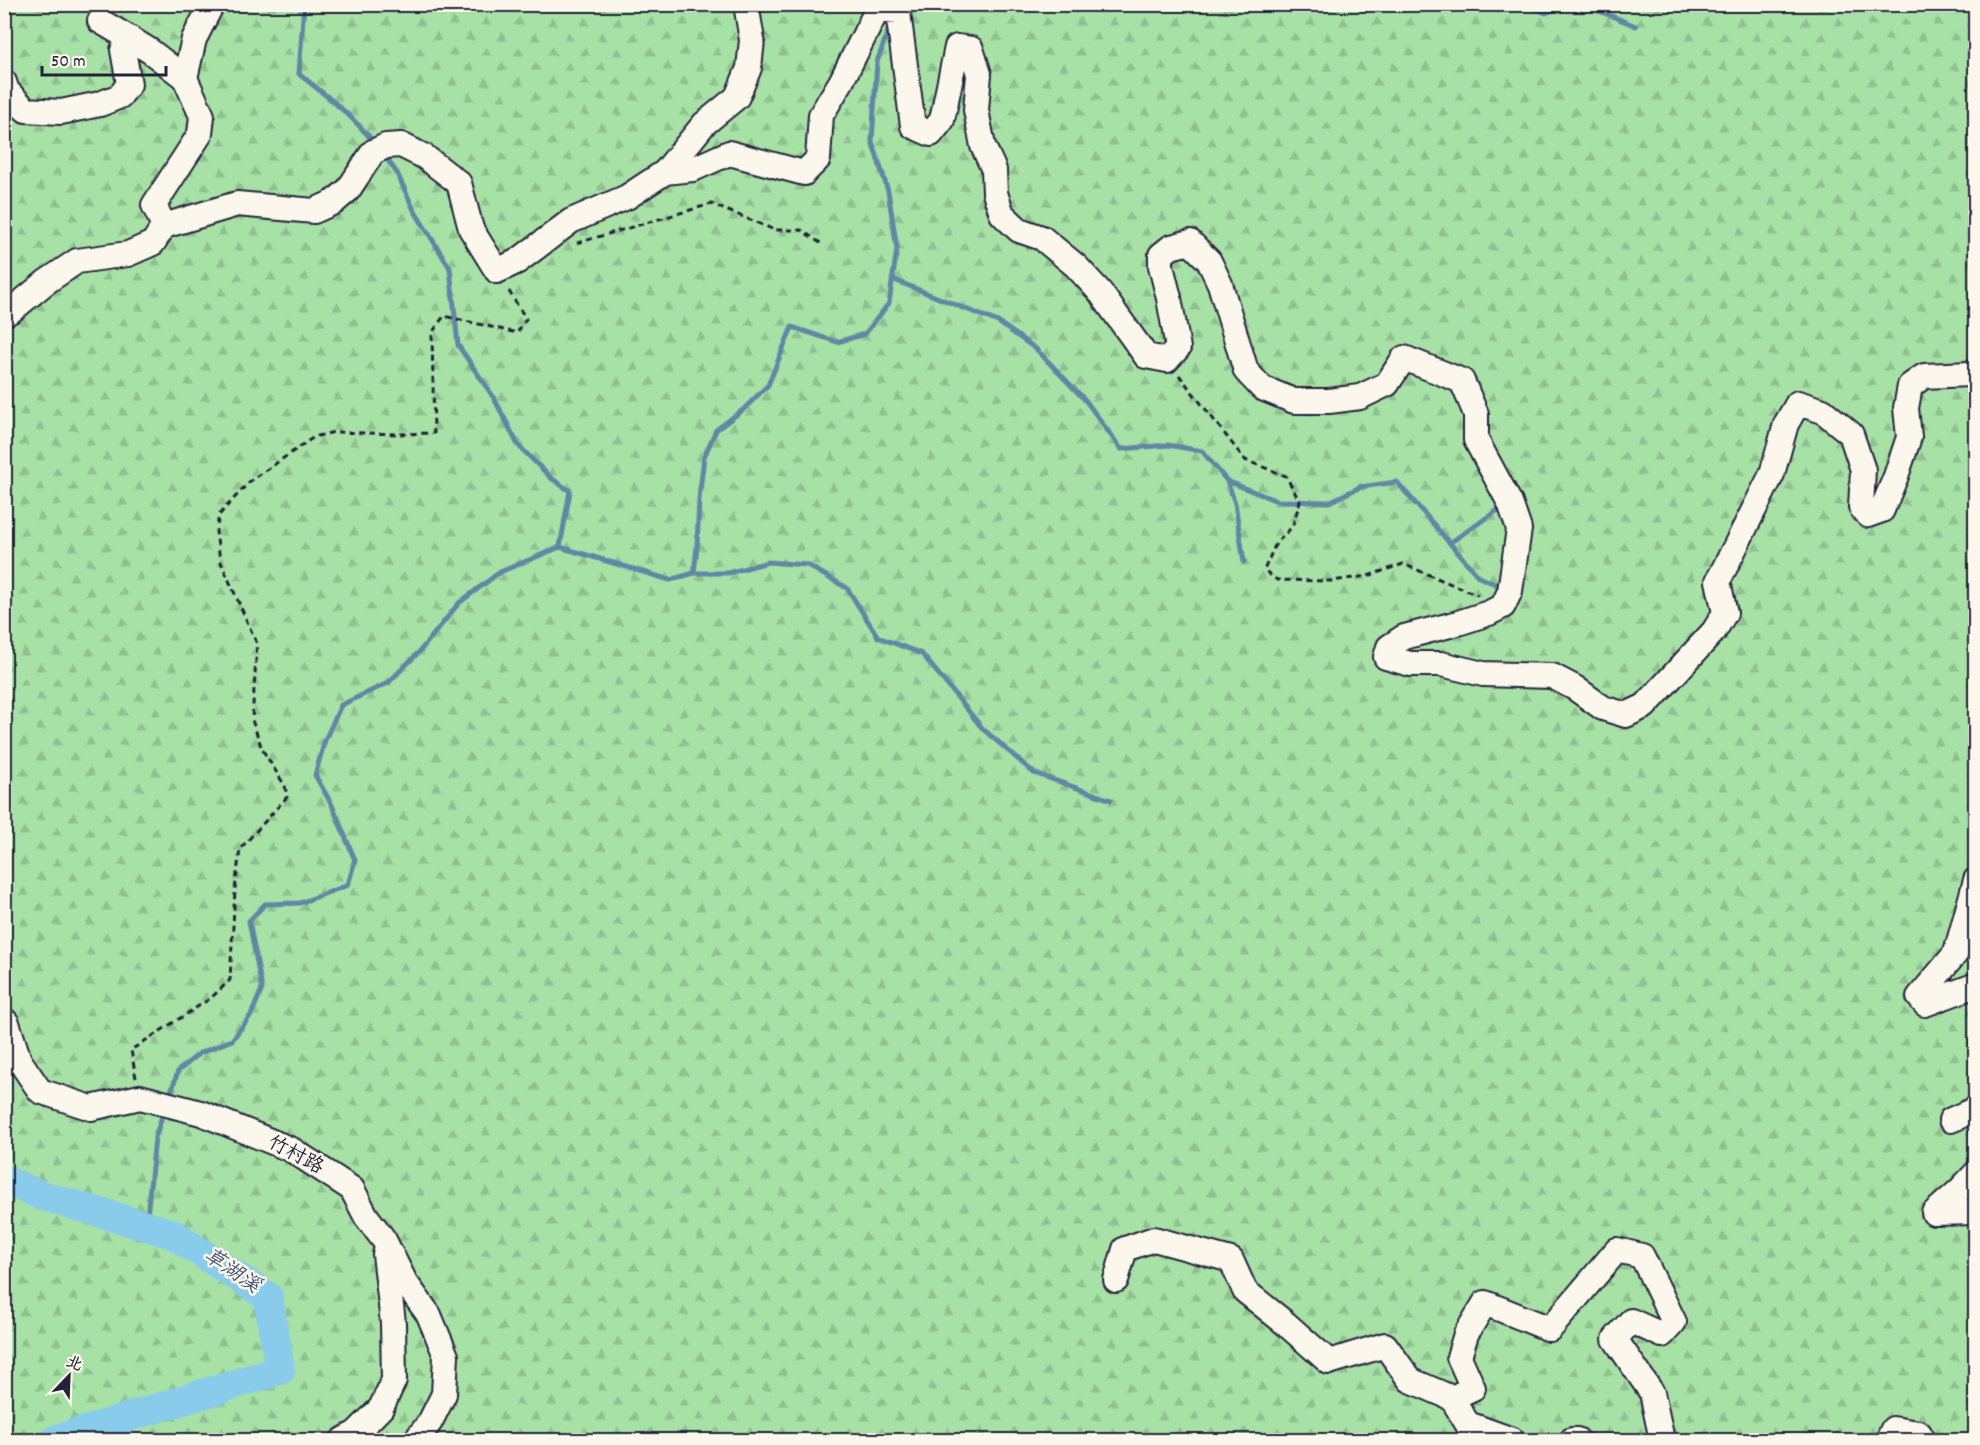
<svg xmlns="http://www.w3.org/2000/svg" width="1980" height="1445" font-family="Dekko,'LXGW WenKai TC',sans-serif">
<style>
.forest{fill:url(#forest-firs);stroke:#648270;stroke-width:1.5}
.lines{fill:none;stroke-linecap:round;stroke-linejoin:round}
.stream{stroke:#6087a4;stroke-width:5}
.river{stroke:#89cbea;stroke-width:30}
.minor-casing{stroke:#22223b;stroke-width:28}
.path{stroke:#22223b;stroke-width:3;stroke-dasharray:6 4.5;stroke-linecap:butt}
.minor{stroke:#fbf7ec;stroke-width:24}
.labels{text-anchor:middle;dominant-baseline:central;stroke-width:5;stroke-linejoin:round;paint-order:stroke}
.street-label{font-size:20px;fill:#22223b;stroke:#fbf7ec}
.water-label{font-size:21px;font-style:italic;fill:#415570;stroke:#fbf7ec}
</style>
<defs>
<pattern id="forest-firs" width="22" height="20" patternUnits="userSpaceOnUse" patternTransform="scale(1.5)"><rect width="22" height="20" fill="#a7e1a6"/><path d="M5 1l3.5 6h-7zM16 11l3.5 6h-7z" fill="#8fc190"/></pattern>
</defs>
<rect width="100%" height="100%" fill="#fbf7ec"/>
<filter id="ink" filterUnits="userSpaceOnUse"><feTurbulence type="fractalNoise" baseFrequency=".0167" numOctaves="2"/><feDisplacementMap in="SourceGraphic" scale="12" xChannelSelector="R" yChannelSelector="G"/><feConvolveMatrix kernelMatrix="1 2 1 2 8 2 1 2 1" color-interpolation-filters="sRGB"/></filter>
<g filter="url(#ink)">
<!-- forest -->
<rect class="forest" x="5" y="5" width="1970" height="1435"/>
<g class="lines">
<!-- stream -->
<g class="stream">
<path d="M304 4 299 74C327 96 354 117 376 145"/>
<path d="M1525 4 1546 13 1567 4"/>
<path d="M1582 4 1636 26"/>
<path d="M384 155 397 173 414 210 450 268 458 345 494 398 518 445 551 478 570 491 560 547"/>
<path d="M892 279 998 322 1036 349 1086 401 1121 449 1168 445 1202 451 1227 481 1277 501 1329 502 1360 487 1397 482 1479 577 1502 587"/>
<path d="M1227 481 1235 503 1244 562"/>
<path d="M1451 542 1498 510"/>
<path d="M694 573H728L768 562 807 565 847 588 878 637 922 654 983 729 1034 773 1111 800"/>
<path d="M169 1099 178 1071 200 1053 232 1040 251 1015 262 989 249 921 265 904 300 903 348 885 355 860 332 805 315 775 325 740 341 705 388 683 420 651 459 603 500 572 560 547 670 580 694 573 697 547 699 499 704 457 716 430 744 409 768 385 792 327 837 342 865 334 889 303 897 249 888 191 872 141 877 62 890 26"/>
<path d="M146 1226 155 1138 164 1110"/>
</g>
<!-- river -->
<path class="river" d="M4 1180 40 1195 173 1234 268 1297 280 1370 55 1440"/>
<defs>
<g id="minor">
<path d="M100 21 129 38"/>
<path d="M4 82 7 91 26 110 61 112 100 104 120 96 129 84 123 50 129 38 150 51 185 78"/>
<path d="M665 172 704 124 737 97 749 68 752 40 746 4"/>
<path d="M164 226 154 205 200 134 202 116 185 78 194 39 212 4"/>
<path d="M4 314 12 310 46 282 77 261 128 254 153 243 164 226 237 204 314 211 334 202 348 190 373 152 386 146 401 145 425 157 459 183 471 229 497 271 518 261 571 221 627 197 665 172 693 169 729 153 804 173 818 159 821 115 841 82 877 10 898 12 913 126 931 134 942 120 957 47 971 49 979 74 976 110 983 146 994 170 995 193 1002 214 1019 230 1042 238 1076 266 1100 292 1146 356 1167 360 1178 348 1169 298 1161 266V255L1171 247 1190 242 1209 261 1220 284 1246 371 1262 388 1294 401H1329L1360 397 1387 384 1404 358 1462 381 1476 414V440L1510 503 1519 529 1510 591 1503 606 1489 613 1458 623 1404 637 1389 647 1386 657 1410 664H1441L1483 674 1552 676 1575 688 1603 708 1626 715 1645 706 1714 631 1725 613 1718 581 1772 474 1786 424 1798 403 1823 411 1851 434 1863 470 1861 507 1868 515 1882 510 1896 476 1909 437 1906 408 1910 386 1924 376 1970 374 1976 370"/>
<path d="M1976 880 1956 953 1919 997 1925 1004 1976 985"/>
<path d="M4 1020 7 1023 19 1060 40 1091 91 1108 140 1097 201 1113 292 1150 352 1189 366 1216 384 1240 405 1282 429 1315 446 1356 444 1394 430 1422 416 1440"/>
<path d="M1951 1120 1976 1109"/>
<path d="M1976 1173 1960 1190 1934 1213 1976 1212"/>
<path d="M1116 1280 1125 1249 1154 1239 1231 1260 1245 1291 1285 1323 1329 1362 1385 1345 1410 1380 1452 1398 1477 1440"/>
<path d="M1452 1398 1473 1388 1459 1357 1466 1334 1485 1303 1550 1329 1617 1250 1642 1256 1674 1322 1662 1335 1631 1321 1615 1339 1652 1393 1662 1440"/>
<path d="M1468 1424 1512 1440"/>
<path d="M343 1440 356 1433 381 1408 394 1380 393 1323 385 1254"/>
<path d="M1572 1440H1577"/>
<path d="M1888 1440 1893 1429 1919 1433 1923 1440"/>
</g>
</defs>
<!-- minor casing -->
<use href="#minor" class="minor-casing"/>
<!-- path -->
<g class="path">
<path d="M982 4 1005 11 1011 4"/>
<path d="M577 243 711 204 775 230H801L822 244"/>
<path d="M1179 375 1245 460 1286 476 1300 502 1292 527 1276 543 1264 570 1277 580 1331 581 1368 576 1403 564 1478 595"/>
<path d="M136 1078 131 1050 211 998 230 980 235 890 240 849 287 797 285 786 262 749 252 720 257 644 220 560 216 532 219 515 249 482 314 437 334 432 398 434 434 433 432 333 444 316 517 333 526 319 507 288"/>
</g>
<!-- minor -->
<use href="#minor" class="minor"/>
</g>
</g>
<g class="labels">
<!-- street labels -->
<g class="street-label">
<text transform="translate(295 1156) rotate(28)">竹村路</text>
</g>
<!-- water labels -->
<g class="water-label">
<text transform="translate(231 1272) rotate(34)">草湖溪</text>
</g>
</g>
<!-- margin -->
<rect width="1980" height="1445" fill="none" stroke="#fbf7ec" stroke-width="24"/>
<rect x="12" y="12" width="1956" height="1421" fill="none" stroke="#22223b" stroke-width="2" filter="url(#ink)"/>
<!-- north arrow -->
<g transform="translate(69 1376) rotate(23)" stroke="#fbf7ec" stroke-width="4.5" paint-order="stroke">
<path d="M0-4.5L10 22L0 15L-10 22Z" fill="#22223b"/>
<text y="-9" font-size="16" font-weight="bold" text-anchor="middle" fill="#22223b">北</text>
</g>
<!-- scale -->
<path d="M42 66v9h124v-9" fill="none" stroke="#22223b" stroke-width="3"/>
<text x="51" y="66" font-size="18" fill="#22223b" stroke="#fbf7ec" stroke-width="4.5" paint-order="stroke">50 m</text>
</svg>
